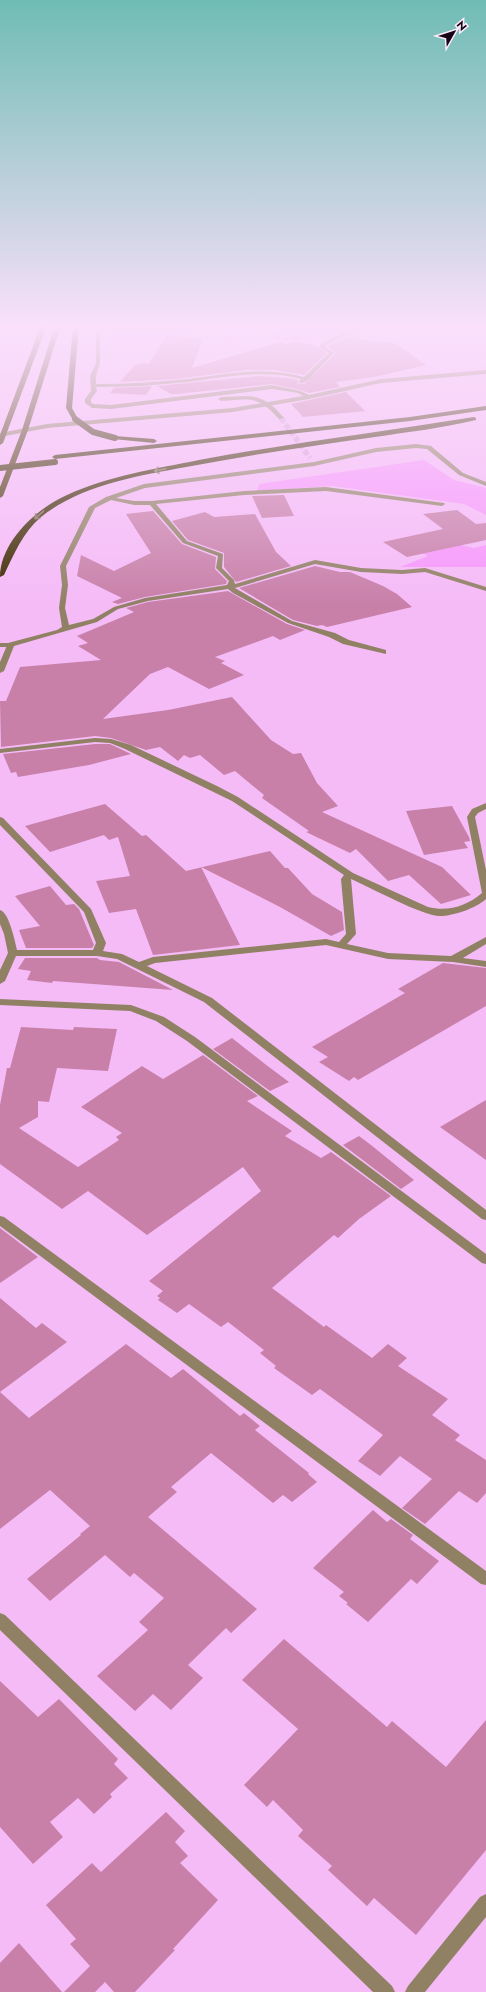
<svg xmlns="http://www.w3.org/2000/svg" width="486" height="1992" font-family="Jost,sans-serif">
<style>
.green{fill:#f697fb}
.building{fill:#c880a9}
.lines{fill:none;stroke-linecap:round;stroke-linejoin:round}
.minor-tunnel{stroke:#d4a0d5;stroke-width:5.5;stroke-dasharray:5.5 2.5;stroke-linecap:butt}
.service{fill:#908164;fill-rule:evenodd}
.minor{fill:#908164;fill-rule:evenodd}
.tertiary{fill:#908164;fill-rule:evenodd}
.trunk{fill:#483608;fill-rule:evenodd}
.motorway{fill:#3c2b00;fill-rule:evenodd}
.motorway-bridge{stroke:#3c2b00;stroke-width:6}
.oneway{stroke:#806f59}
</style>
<rect width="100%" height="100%" fill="#f5bbf7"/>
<!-- green -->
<g class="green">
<path d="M140 325H191L187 330 206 333 163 338 153 344 119 343 105 332Z"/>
<path d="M301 325H351L345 328 347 330 336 335 327 334 315 341H285L262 336Z"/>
<path d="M414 325H486V331L419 328Z"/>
<path d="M243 333 249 336C238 339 227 344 216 338L222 334Z"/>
<path d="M424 460 454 480 486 488V515L464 504 332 486 257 491 259 484Z"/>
<path d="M434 539 474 548 486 545V567H400L428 556 409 546Z"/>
</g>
<!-- building -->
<g class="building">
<path d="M166 336 203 339 192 368 281 342 286 344 297 341 319 347 327 353 304 375 275 370H246L176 379 120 382 135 365 146 363 148 365Z"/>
<path d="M344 338 395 343 426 365 374 377 336 382 340 387 309 393 301 390 272 384 176 394H171L157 386 259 376 287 378 298 380 297 383 304 384 335 354V352L327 346Z"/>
<path d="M152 386 146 395 110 393 114 388Z"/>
<path d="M346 392 365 411 303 417 291 404Z"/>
<path d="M284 495 294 516 262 518 252 496Z"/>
<path d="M457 510 476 524 486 523V540L407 557 383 542 443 529 423 514Z"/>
<path d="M153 511 182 544 216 557 215 569 227 581 226 584 145 597 118 604 112 602 122 598 77 576 81 555 114 571 151 553 126 514Z"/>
<path d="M205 512 214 517 255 514 276 552 291 566 236 582 224 567V553L188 540 172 521Z"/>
<path d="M315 566 340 572H350L383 586 397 594 412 607 327 627 322 625 317 626 293 620 239 588Z"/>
<path d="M228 591 287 624 305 630 280 640 273 636 215 657 225 661 221 663 244 675 209 689 168 667 150 674 103 719 168 710 232 697 271 740 293 754 301 753 317 783 338 806 322 812 442 867 471 895 441 904 409 875 388 881 356 849 350 853 306 832 309 831 262 798 264 795 235 771 224 775 200 755 190 758 184 755 178 761 160 747 146 750 111 738 95 736 1 747 0 701H6L20 667 101 660 78 646 88 643 77 636 134 612 126 608 148 602Z"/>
<path d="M95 744H110L131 754 89 765 18 777 16 772 11 773 3 754Z"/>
<path d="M105 804 142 836 146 835 186 871 270 851 285 868H288L312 894 342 912 344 930 331 936 280 907 201 867 240 945 153 955 136 909 109 913 96 881 130 876 118 837 109 840 104 835 50 852 25 826Z"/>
<path d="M452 806 469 837 470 841 464 842 468 848 424 855 406 811Z"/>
<path d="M50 886 66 905 74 904 79 909 94 945 92 948H26L19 930 40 926 15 896Z"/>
<path d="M25 958H97L100 960 119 962 173 990 53 981 52 983 27 980 31 971 18 969Z"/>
<path d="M443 963 486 968V1006L358 1080 354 1077 349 1081 319 1062 328 1057 312 1047 405 993 398 989Z"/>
<path d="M21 1027 73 1030 74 1027 117 1029 108 1071 57 1068 49 1102 38 1101V1117L19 1128 78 1167 119 1140 116 1137 122 1133 81 1107 142 1066 163 1079 203 1055 258 1096 247 1101 292 1131 285 1136 321 1158 331 1152 391 1196 359 1219 338 1238 334 1235 272 1288 324 1327 326 1325 372 1358 388 1344 407 1358 398 1366 448 1399 432 1415 460 1435 455 1440 486 1460V1493L477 1503 459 1491 425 1524 402 1508 432 1479 400 1456 380 1476 358 1461 383 1435 320 1389 312 1395 274 1368 276 1366 260 1353 264 1350 228 1322 221 1327 189 1304 177 1313 158 1300 160 1298 157 1296 163 1291 149 1281 261 1191 243 1167 147 1235 88 1191 62 1209 0 1164V1105L7 1068H10Z"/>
<path d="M232 1038 265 1064 289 1082 270 1091 213 1049Z"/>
<path d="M486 1100V1160L440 1127Z"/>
<path d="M359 1136 371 1145 414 1180 401 1189 343 1145Z"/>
<path d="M0 1228 38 1257 0 1283Z"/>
<path d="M0 1298 36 1328 42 1323 67 1342 0 1392 29 1418 126 1344 171 1378 183 1369 240 1416 244 1413 260 1426 255 1430 309 1473 308 1474 317 1482 292 1502 283 1495 273 1503 211 1453 171 1487 177 1492 148 1517 257 1609 231 1633 226 1628 188 1665 203 1678 171 1710 153 1694 135 1711 97 1676 148 1630 139 1622 164 1598 134 1573 130 1577 105 1555 50 1601 27 1579 81 1535 80 1534 90 1526 50 1490 0 1529Z"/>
<path d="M373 1510 387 1522 391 1519 413 1535 410 1539 439 1561 417 1584 411 1579 368 1622 346 1604 348 1603 339 1596 344 1592 313 1568Z"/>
<path d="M284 1639 387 1727 392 1721 446 1767 486 1720V1850L416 1935 374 1898 367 1906 328 1870 332 1866 298 1836 303 1830 273 1800 267 1807 244 1785 298 1729 242 1680Z"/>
<path d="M0 1681 38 1717 59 1699 118 1759 114 1764 128 1778 110 1794 112 1797 94 1814 78 1798 50 1822 63 1837 33 1864 0 1827Z"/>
<path d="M166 1812 185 1831 175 1842 188 1856 180 1863 218 1900 173 1949 175 1950 135 1992H114L105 1982 95 1992H64L90 1966 70 1944 76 1939 46 1905 92 1863 101 1872Z"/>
<path d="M19 1943 62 1992H0V1963Z"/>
</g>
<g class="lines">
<!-- minor-tunnel -->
<path class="minor-tunnel" d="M281 418 310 458"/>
<!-- service -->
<path class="service" d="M124 325H133L98 331 96 330Z"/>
<!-- minor -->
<g class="minor">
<path d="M96 325H100V363L96 376V384C127 384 157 382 188 379 227 374 265 366 304 377L329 353 320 347 322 343 362 325H367L326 345 325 347 334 353 308 380 303 383 298 382 301 379C264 369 226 377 188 382 158 385 127 387 96 387L97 391 91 399V402L93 404 111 405 272 385 301 391 311 396V398H307L298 393 272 389 111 409 92 408 85 403V399L91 391 90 376 96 363Z"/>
<path d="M248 396C264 397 274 406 284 418L279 419C257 395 251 399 221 401L218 399 221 397Z"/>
<path d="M416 444 431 446 463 473 486 482V486L459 475 427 449 416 448 376 452 314 466 145 488 116 498 134 501H152L244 491 326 487 444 503 445 504 442 506 326 491 244 495 156 504 187 541 223 554 222 568 234 580 235 584 315 560 361 568 402 570 425 568 486 587V591L425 572 402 574 361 572 315 564 235 588 292 621 335 633 349 640 386 650V654L343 644 329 637 288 623 233 593 228 589 148 601 118 609 97 622 14 646 4 671 0 673V662L8 643 57 630 62 627 59 608 62 585 60 566 89 507 106 497 144 484 314 462 376 448ZM111 500 134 505H150L183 543 218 556 216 568 229 581 227 585 145 598 114 607 93 619 69 625 65 608 68 585 66 566 95 508Z"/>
<path d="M95 738 111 739 131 745 217 786 238 797 353 873 428 907C448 912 467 906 482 893L467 817 472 809 486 803V809L478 813 475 817 486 870V899C476 908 454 916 440 916 422 916 370 887 351 879L356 934 347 944 388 953 451 956 486 937V944L463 958 486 961V967L453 962 388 959 326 945 155 963 147 966 212 998 486 1210V1220L482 1219 204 1002 117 959 97 956H16L5 981 0 984V970L8 953 4 934 0 924V910C9 912 15 941 17 950H93L96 943 84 912 0 825V817L3 818 91 909 106 943 103 951 122 954 139 962 153 957 326 939 339 942 346 934 341 879 344 875 232 801 125 749 110 743 95 742 0 753V749Z"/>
<path d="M0 999 131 1005 164 1017 195 1037 486 1254V1264L482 1263 187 1041 156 1021 130 1011 0 1005Z"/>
<path d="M0 1216 4 1217 486 1571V1585L481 1584 0 1226Z"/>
<path d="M0 1613 5 1615 392 1986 395 1992H373L0 1630Z"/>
<path d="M486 1894V1917L425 1992H405L408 1986 480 1897Z"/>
</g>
<!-- tertiary -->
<g class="tertiary">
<path d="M486 370V374L381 383 309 399 233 412 47 428 0 437V433L47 424 233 408 309 395 381 379Z"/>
<path d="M0 643H11L15 645 11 647H0Z"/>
</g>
<!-- trunk -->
<g class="trunk">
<path d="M41 325H47L3 443 0 445V435Z"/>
<path d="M55 325H61L28 430 3 496 0 498V487L22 430Z"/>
</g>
<!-- motorway -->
<g class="motorway">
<path d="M73 325H79L72 408 78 419 75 421 73 420 66 408Z"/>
<path d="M486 406V410L410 421 55 459 52 457 55 455 410 417Z"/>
<path d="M474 417 476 418V420C443 428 408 432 375 437 312 446 249 455 186 467 137 476 81 485 41 517 23 532 14 554 4 575L0 577C0 542 37 508 67 495 108 476 155 469 199 460 290 443 382 432 474 417Z"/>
<path d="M115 436 154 439 157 441 154 443 113 439V437Z"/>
</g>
<!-- motorway-bridge -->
<g class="motorway-bridge">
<path d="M75 419 93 432 115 438"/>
<path d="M0 468 55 462"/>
</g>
</g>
<!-- one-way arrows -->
<defs><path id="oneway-shaft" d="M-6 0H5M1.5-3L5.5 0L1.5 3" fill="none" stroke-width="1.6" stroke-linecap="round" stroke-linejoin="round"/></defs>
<g class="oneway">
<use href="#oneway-shaft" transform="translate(160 470) rotate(168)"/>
<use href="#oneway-shaft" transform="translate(39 515) rotate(139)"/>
</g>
<!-- sky -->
<linearGradient id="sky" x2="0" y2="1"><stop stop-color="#6fbcb4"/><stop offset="0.54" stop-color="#fae0fb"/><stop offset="1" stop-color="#fae0fb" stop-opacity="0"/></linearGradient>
<rect width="486" height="604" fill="url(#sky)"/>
<!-- north arrow -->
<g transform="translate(454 32) rotate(51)" stroke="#feecfe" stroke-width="3" paint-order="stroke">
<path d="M0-3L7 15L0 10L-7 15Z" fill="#160417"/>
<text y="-6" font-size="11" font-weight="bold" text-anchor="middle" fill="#160417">N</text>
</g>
</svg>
